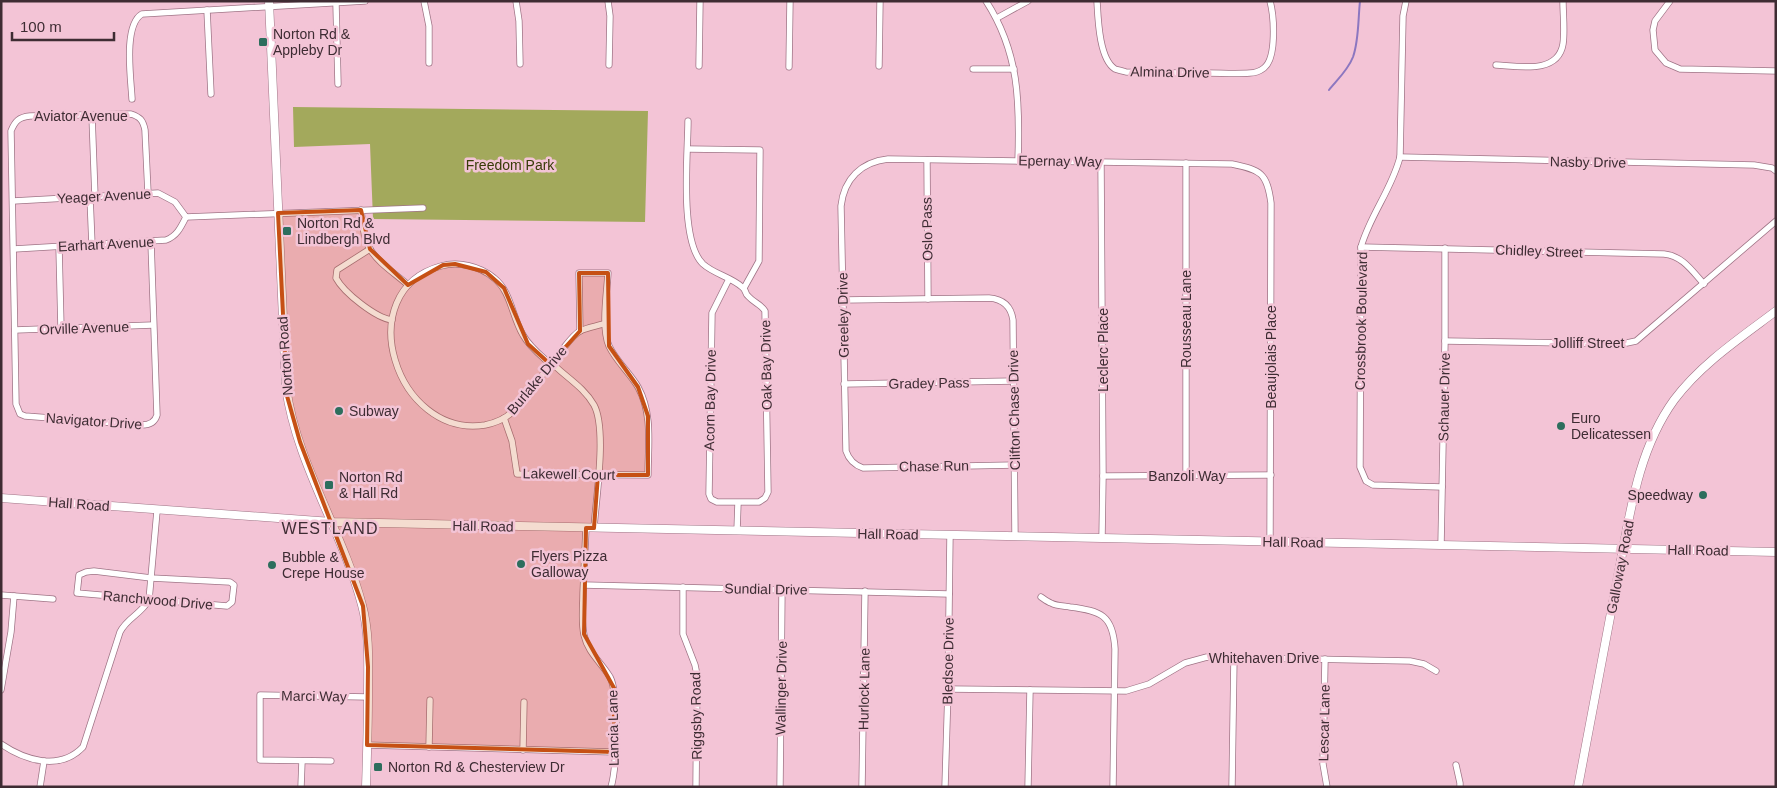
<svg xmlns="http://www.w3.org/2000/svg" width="1777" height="788" font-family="Helvetica,sans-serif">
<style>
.green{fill:#a3a95c}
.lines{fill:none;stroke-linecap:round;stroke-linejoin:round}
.stream{stroke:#8c77c0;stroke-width:2}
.street-casing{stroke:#9f7486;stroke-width:7}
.secondary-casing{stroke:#9f7486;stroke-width:9}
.street{stroke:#fff;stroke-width:5.5}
.secondary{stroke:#fff;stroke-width:8}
.marked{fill:#c65014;fill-opacity:0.2;stroke:#c65014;stroke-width:4;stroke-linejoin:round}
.poi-dot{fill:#2d6e5d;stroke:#f3c4d6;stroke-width:2}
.labels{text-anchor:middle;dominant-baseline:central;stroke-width:5;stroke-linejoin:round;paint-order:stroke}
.poi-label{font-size:14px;fill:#3e2c33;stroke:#f3c4d6;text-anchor:start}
.street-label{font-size:14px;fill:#3e2c33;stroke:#f3c4d6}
.park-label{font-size:14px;fill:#383b08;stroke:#f3c4d6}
.quarter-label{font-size:16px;letter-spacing:1px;fill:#3e2c33;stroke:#f3c4d6}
</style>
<rect width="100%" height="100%" fill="#f3c4d6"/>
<!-- green -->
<path class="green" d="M293 107 648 111 645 222 373 219 370 144 294 147Z"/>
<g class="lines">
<!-- stream -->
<path class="stream" d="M1329 90C1337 80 1348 70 1353 57 1359 40 1358 19 1360 1"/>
<defs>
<g id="street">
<path d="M424 1 429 26V63"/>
<path d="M516 1 519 21 520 64"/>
<path d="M608 1 610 16 609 65"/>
<path d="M986 1C1019 52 1020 102 1018 161"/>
<path d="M1097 1C1098 18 1099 59 1115 69 1118 70 1123 71 1126 72 1153 73 1180 73 1207 73 1221 73 1236 74 1250 73 1255 73 1260 71 1264 68 1277 58 1274 16 1270 1"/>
<path d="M1406 1 1403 16 1400 157C1392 189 1370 215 1361 247L1360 467 1366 481 1373 485 1442 487"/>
<path d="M1670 1 1655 21 1653 30 1655 50 1666 63 1680 69 1776 71"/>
<path d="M336 4 338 84"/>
<path d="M207 10 211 94"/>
<path d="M997 18 1028 1"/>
<path d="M1496 65C1517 66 1558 75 1563 44 1565 31 1563 15 1563 1"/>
<path d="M699 66 700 1"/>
<path d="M879 66 880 1"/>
<path d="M789 67 790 1"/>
<path d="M973 69H1014"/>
<path d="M132 99C131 79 123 25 142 14L365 1"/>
<path d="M92 116 95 197"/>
<path d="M688 121C688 153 679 241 703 264 714 274 731 277 742 287 746 289 745 294 748 296 754 303 761 304 765 311L768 492 765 498 759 502H717L711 499 709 494 712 313 729 279"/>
<path d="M688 149 760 150 759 261 744 288"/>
<path d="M1400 157 1754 165 1772 168 1776 171"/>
<path d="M927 160 928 299"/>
<path d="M1101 162 1103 476 1102 538"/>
<path d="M148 193 145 130C143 120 140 117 131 114L30 116C19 117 15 121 11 131L16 404 20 414 25 416 142 425C150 425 155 422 157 415L151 242"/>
<path d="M90 197 92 245"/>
<path d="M13 201 158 193 175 202 186 217"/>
<path d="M361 210C363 223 363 238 370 249 378 263 396 274 408 285"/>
<path d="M186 217 423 208"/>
<path d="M59 247 61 328"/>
<path d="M1361 247 1664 254C1683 256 1692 271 1704 284"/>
<path d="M14 249 166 240C177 236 181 227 186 217"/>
<path d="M370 249 337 270 336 278C344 293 376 318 392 320"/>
<path d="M843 300 989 298C1003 299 1011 306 1013 320L1015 536"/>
<path d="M15 330 153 325"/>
<path d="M1445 341 1622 344 1636 341 1776 221"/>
<path d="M844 384 1014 381"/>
<path d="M504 418 512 441 517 474 648 475C648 446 653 414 638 387 630 373 616 361 609 346 601 328 607 292 608 273H579L580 331"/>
<path d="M1015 465 863 468C854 465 849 460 846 451L841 206C844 179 861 162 888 159L1232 164C1261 170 1267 173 1271 203L1270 542"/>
<path d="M1103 476 1271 475"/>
<path d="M1186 476V163"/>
<path d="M586 528C585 549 584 571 583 593 583 607 581 621 584 635 588 653 601 662 610 677 619 694 617 767 611 787"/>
<path d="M594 528C596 499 607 429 594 405 585 389 569 379 556 367L548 362C539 354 529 346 523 335 512 317 511 291 494 278 480 266 458 261 441 266 349 291 396 439 485 425 495 423 505 419 512 412 519 407 524 399 529 392 540 378 551 364 562 350 567 344 573 335 580 331 588 327 598 326 606 323"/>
<path d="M737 531 738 503"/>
<path d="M1441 545 1445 341V248"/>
<path d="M94 571 151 578 230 582 234 585 232 602 227 606 77 593 79 575 86 572Z"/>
<path d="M584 585 949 594"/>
<path d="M683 587V634L695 665 697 675 696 787"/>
<path d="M1 595 53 599"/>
<path d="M1041 597C1044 599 1048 602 1051 603 1056 606 1064 606 1070 607 1101 611 1113 615 1115 649L1113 787"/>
<path d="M1325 659 1323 764 1327 787"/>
<path d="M948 689 1126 691 1149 684 1185 663 1207 657 1410 661 1424 664 1436 671"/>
<path d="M1 690 11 632 14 596"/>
<path d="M1 744C26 761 60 771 83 747L120 632C127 618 140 615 149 600L157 511"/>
<path d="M367 745 614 752"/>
<path d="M429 747 430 700"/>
<path d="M523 750 524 702"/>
<path d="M331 761 260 760V695L368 697"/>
<path d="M1456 765 1460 783V787"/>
<path d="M40 787 44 761"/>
<path d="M301 787 302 761"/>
<path d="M780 787 782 589"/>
<path d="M862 787 865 591"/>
<path d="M945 787 948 689 950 535"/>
<path d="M1028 787 1030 690"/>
<path d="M1232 787 1234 657"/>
</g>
<g id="secondary">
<path d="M269 1 286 387C296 463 343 532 362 605 370 634 368 666 368 696 368 726 367 756 366 787"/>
<path d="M1 498 332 522 1776 552"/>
<path d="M1578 787C1591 720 1603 653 1616 586 1629 523 1635 454 1674 400 1701 364 1740 338 1776 311"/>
</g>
</defs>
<!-- street casing -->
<use href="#street" class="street-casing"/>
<!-- secondary casing -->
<use href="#secondary" class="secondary-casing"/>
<!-- street -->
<use href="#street" class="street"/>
<!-- secondary -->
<use href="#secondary" class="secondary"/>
</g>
<!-- marked area -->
<path class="marked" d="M361 210 370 249 408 285 443 265 455 264 486 272 504 288 528 344 550 364 580 331 579 273H608L609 346 638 387 648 416V475H598L594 528H586L584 634 614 688V752L367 745 368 667 363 606 300 442 287 396 278 213Z"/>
<!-- markers -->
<g class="poi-dot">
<rect x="258" y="37" width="10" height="10" rx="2.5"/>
<rect x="282" y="226" width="10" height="10" rx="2.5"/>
<circle cx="339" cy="411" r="5"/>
<circle cx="1561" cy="426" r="5"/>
<rect x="324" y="480" width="10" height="10" rx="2.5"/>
<circle cx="1703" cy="495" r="5"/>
<circle cx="521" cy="564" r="5"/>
<circle cx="272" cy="565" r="5"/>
<rect x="373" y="762" width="10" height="10" rx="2.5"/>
</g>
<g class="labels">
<!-- poi labels -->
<g class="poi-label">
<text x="273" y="34">Norton Rd &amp;<tspan x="273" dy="16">Appleby Dr</tspan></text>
<text x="297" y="223">Norton Rd &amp;<tspan x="297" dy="16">Lindbergh Blvd</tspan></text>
<text x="349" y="411">Subway</text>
<text x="1571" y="418">Euro<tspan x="1571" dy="16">Delicatessen</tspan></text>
<text x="339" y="477">Norton Rd<tspan x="339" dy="16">&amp; Hall Rd</tspan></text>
<text x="1693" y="495" text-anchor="end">Speedway</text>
<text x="531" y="556">Flyers Pizza<tspan x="531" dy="16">Galloway</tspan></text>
<text x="282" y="557">Bubble &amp;<tspan x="282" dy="16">Crepe House</tspan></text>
<text x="388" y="767">Norton Rd &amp; Chesterview Dr</text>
</g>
<!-- street labels -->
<g class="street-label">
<text transform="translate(1170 72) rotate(1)">Almina Drive</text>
<text x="81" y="116">Aviator Avenue</text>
<text transform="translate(1060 161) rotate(1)">Epernay Way</text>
<text transform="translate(1588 162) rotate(1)">Nasby Drive</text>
<text transform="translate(104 196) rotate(-3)">Yeager Avenue</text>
<text transform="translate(927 229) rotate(-91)">Oslo Pass</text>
<text transform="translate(106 244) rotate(-3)">Earhart Avenue</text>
<text transform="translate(1539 251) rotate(2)">Chidley Street</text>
<text transform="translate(843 315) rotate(-91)">Greeley Drive</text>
<text transform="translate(1186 319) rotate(-90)">Rousseau Lane</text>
<text transform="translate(1361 321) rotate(-89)">Crossbrook Boulevard</text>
<text transform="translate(84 328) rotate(-2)">Orville Avenue</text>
<text x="1588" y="343">Jolliff Street</text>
<text transform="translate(1103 350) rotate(-90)">Leclerc Place</text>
<text transform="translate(285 356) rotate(-94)">Norton Road</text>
<text transform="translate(1271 357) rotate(-90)">Beaujolais Place</text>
<text transform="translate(766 365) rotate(-91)">Oak Bay Drive</text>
<text transform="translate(537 380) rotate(-50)">Burlake Drive</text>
<text transform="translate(929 383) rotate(-1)">Gradey Pass</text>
<text transform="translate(1444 397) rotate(-89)">Schauer Drive</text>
<text transform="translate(710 400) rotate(-89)">Acorn Bay Drive</text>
<text transform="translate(1014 410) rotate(-91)">Clifton Chase Drive</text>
<text transform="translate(94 421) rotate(4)">Navigator Drive</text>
<text transform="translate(934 466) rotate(-1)">Chase Run</text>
<text transform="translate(569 474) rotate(1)">Lakewell Court</text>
<text x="1187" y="476">Banzoli Way</text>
<text transform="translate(79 504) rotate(4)">Hall Road</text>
<text transform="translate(483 526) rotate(1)">Hall Road</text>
<text transform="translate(888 534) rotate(1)">Hall Road</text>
<text transform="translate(1293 542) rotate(1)">Hall Road</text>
<text transform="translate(1698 550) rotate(1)">Hall Road</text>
<text transform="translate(1620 567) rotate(-79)">Galloway Road</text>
<text transform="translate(766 589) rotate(1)">Sundial Drive</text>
<text transform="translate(158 600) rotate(5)">Ranchwood Drive</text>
<text x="1264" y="658">Whitehaven Drive</text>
<text transform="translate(948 661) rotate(-89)">Bledsoe Drive</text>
<text transform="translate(781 688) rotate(-89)">Wallinger Drive</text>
<text transform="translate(864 689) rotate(-89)">Hurlock Lane</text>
<text transform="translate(314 696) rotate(1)">Marci Way</text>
<text transform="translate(696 716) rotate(-91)">Riggsby Road</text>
<text transform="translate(1324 723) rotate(-89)">Lescar Lane</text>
<text transform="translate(613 728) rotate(-91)">Lancia Lane</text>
</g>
<!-- park labels -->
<g class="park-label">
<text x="510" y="165">Freedom Park</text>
</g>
<!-- quarter labels -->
<g class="quarter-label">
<text x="330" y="528">WESTLAND</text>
</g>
</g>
<!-- border -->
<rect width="1777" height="788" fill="none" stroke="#3e2c33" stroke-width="5"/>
<!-- scale -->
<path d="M12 32v8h102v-8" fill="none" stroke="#3e2c33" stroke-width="2.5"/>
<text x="20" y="32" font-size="15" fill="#3e2c33" stroke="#f3c4d6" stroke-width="4" paint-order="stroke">100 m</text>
</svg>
